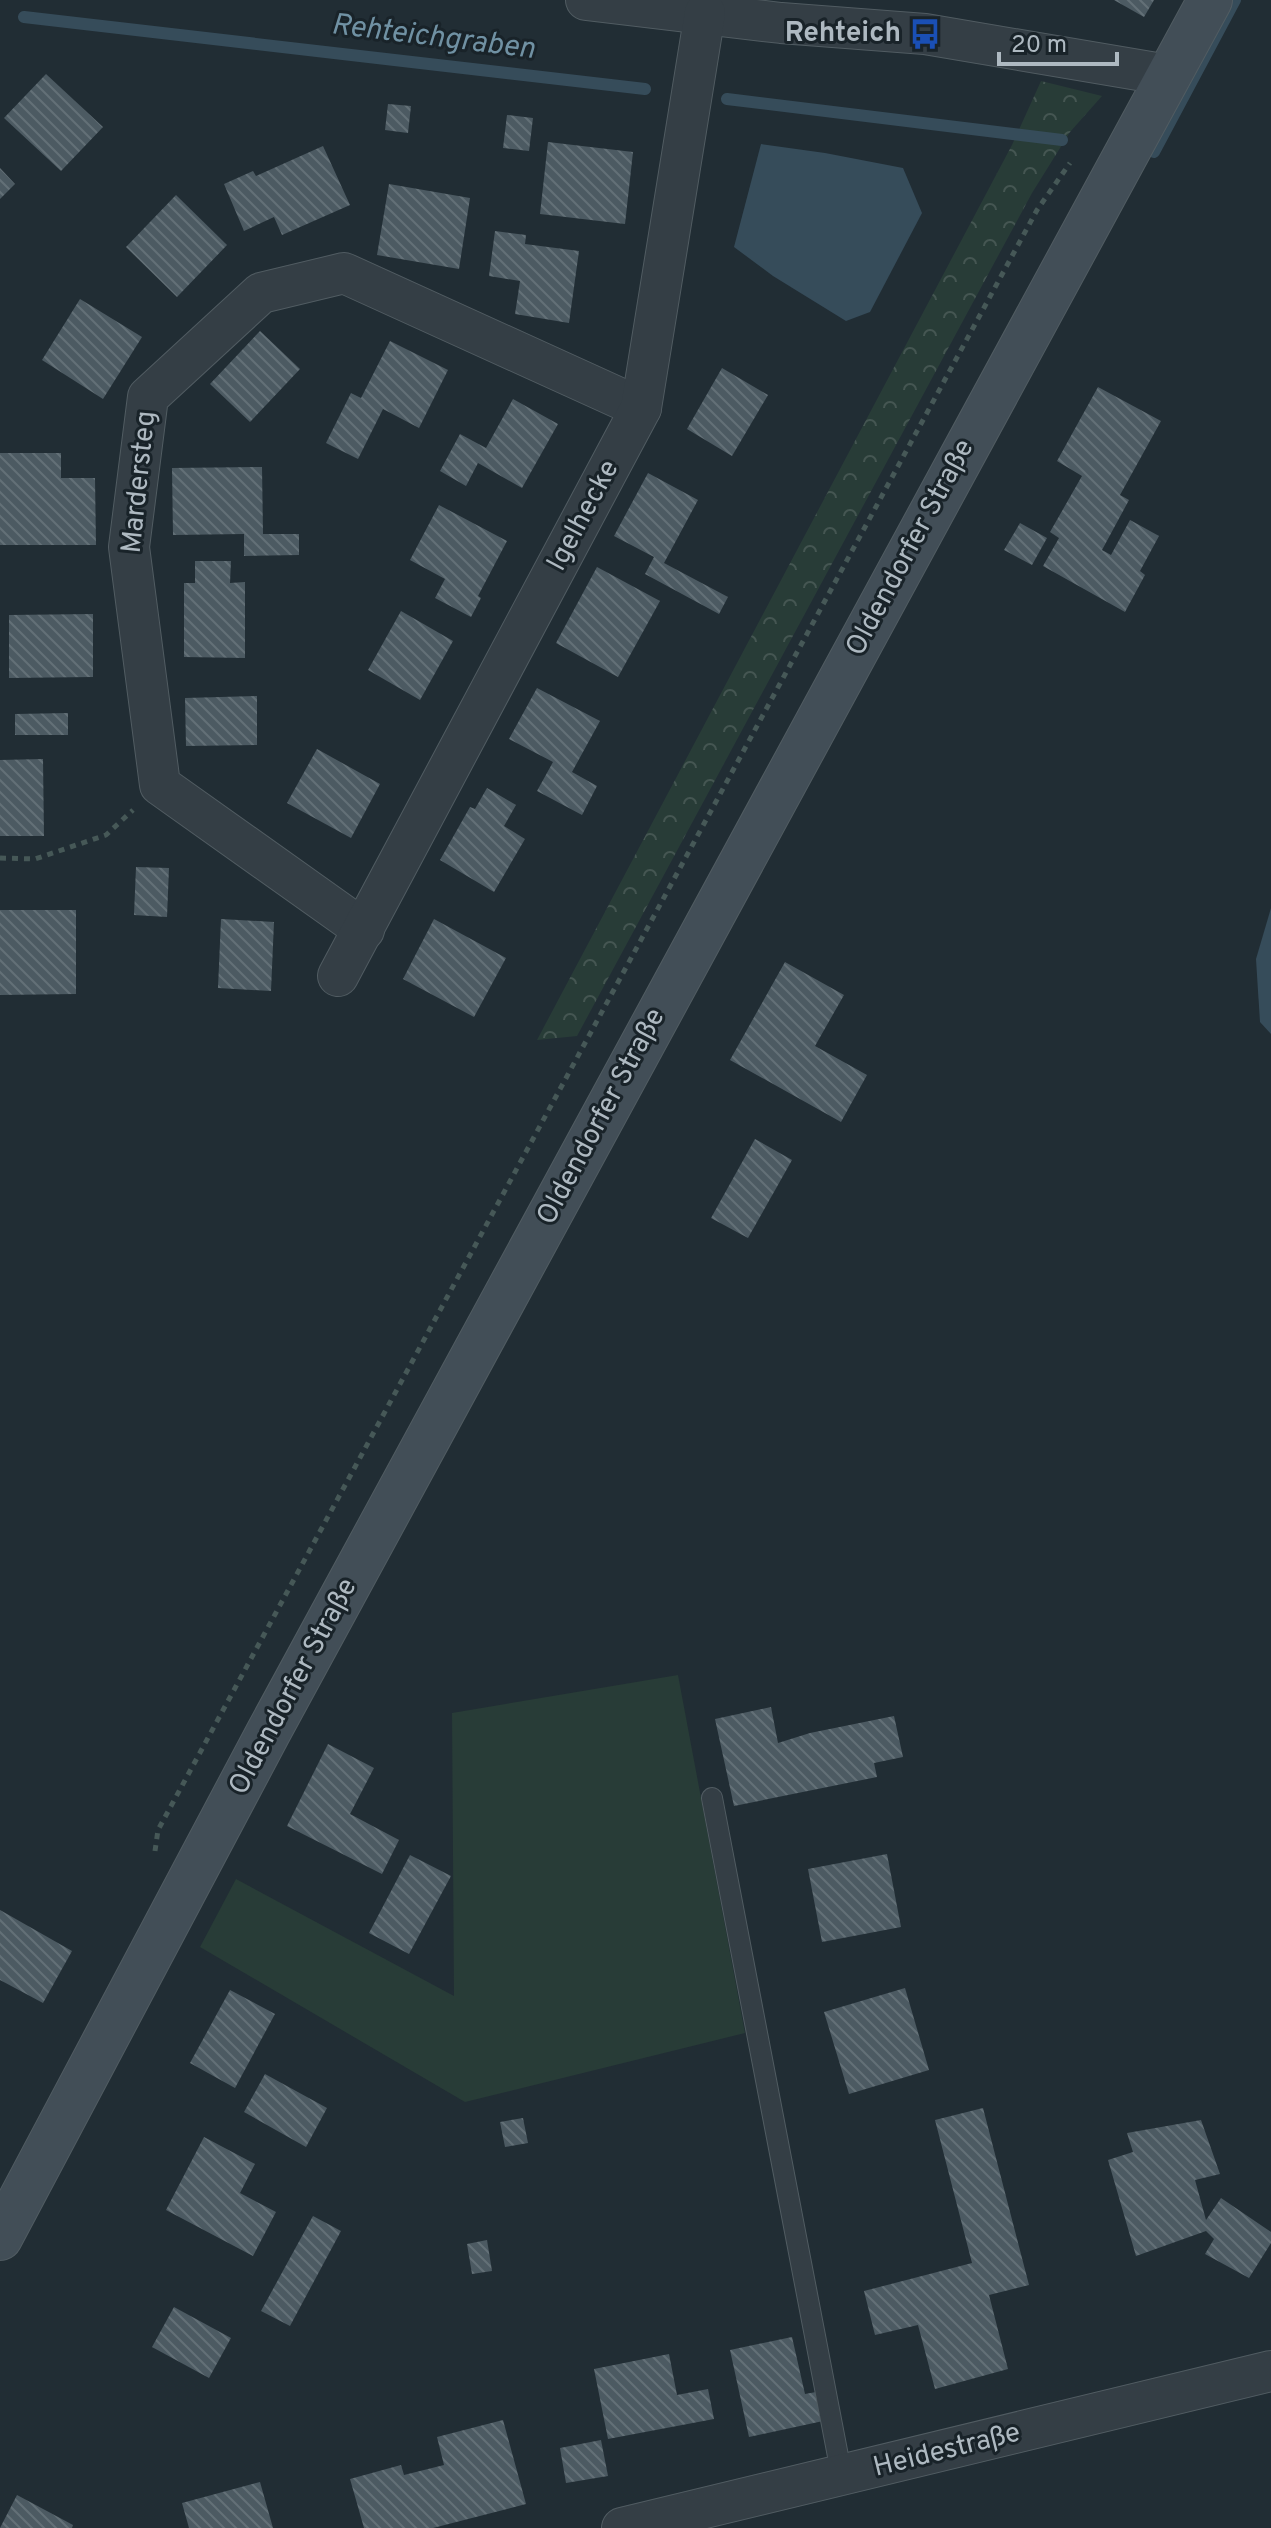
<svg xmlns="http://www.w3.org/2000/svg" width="1271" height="2528" font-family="Overpass,sans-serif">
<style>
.green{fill:#283c37}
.forest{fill:url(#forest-crowns)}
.water{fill:#364c5a}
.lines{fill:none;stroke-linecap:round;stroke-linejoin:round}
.stream{stroke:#364c5a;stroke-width:12}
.building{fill:url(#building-back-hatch)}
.lane-casing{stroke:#515c62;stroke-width:22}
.street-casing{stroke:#515c62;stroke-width:42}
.secondary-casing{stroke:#515c62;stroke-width:46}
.path{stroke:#465857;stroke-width:5;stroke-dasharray:6 6;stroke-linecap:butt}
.lane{stroke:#343e45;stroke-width:20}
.street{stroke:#343e45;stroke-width:40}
.secondary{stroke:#424e57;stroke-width:44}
.labels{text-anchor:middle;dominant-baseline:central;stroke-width:6;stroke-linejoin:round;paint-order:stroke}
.poi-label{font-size:28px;font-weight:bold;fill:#aeb9c1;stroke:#192329;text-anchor:end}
.street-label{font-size:28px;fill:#aeb9c1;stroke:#192329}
.water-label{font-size:30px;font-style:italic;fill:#7091a3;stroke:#192329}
</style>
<defs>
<pattern id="forest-crowns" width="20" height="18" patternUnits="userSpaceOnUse" patternTransform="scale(2)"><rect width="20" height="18" fill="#283c37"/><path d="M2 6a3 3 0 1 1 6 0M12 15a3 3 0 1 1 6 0" fill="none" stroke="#455652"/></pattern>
<pattern id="building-back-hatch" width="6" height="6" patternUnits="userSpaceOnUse" patternTransform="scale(2)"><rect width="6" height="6" fill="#4c5a62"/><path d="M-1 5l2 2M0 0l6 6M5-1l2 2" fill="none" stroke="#637077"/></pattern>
</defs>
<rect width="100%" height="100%" fill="#212d34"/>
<!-- green -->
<path class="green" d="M678 1675 745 2033 465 2102 200 1947 236 1879 454 1996 452 1713Z"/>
<!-- forest -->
<path class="forest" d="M1041 81 1102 96 1070 132 1032 193 577 1036 537 1040 1012 145Z"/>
<!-- water -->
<g class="water">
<path d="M761 144 825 153 903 168 922 213 870 312 846 321 773 276 734 247Z"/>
<path d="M1271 908V1034L1260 1022 1256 959Z"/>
</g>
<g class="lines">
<!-- stream -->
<g class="stream">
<path d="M24 17 645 89"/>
<path d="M727 99 1062 140"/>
<path d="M1154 152 1235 0"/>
</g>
</g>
<!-- building -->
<g class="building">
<path d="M1114 0H1154L1144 17Z"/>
<path d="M46 74 103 127 61 171 4 118Z"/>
<path d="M388 104 411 106 408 133 385 130Z"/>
<path d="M507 115 533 118 529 151 503 148Z"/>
<path d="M548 142 633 152 625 224 540 214Z"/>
<path d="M323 146 350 205 282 235 274 217 244 231 224 184 253 171 256 176Z"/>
<path d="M0 168 15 184 0 199Z"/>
<path d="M389 184 470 198 459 269 377 255Z"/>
<path d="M176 195 227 245 177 297 126 247Z"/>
<path d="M495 231 526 235 525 244 579 251 569 323 515 314 520 281 489 276Z"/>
<path d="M80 299 142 337 103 399 42 360Z"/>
<path d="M260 331 300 369 250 422 210 384Z"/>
<path d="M390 341 448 370 419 428 383 409 358 459 326 443 351 393 361 398Z"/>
<path d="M722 368 768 395 732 456 687 429Z"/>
<path d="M1098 387 1161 421 1120 495 1129 500 1102 550 1111 555 1130 520 1159 536 1140 571 1145 575 1125 612 1043 566 1059 538 1050 532 1082 476 1057 461Z"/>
<path d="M513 399 558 424 522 488 478 463 466 486 440 471 460 434 486 448Z"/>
<path d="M0 453H61V478H95L96 545H0Z"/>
<path d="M262 467 263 534H299V555L244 556V534L173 535 172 468Z"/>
<path d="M648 473 698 500 664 563 728 597 719 614 645 574 654 557 614 536Z"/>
<path d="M439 505 507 541 478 596 481 598 471 617 435 598 445 579 410 560Z"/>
<path d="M1020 523 1047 538 1032 565 1004 550Z"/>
<path d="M195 561H231L230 583 245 582V658L184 657V583H195Z"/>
<path d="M597 567 660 601 618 677 556 643Z"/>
<path d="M401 611 453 641 420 700 368 670Z"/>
<path d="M93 614V677L9 678V615Z"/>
<path d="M537 688 600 721 572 772 597 786 582 815 537 791 553 762 509 739Z"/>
<path d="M257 696V745L186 746 185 698Z"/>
<path d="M68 713V735H15V714Z"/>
<path d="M317 749 380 784 351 838 287 803Z"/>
<path d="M43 759 44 836H0V760Z"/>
<path d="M487 788 516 805 504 826 525 839 494 892 440 860 470 807 475 809Z"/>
<path d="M136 867 169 868 167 917 134 915Z"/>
<path d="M0 910H76V994L0 995Z"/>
<path d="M221 919 274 922 271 991 218 988Z"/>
<path d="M434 919 506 958 474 1017 403 979Z"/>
<path d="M785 962 844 995 815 1046 867 1075 841 1122 730 1060Z"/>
<path d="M755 1139 792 1160 748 1238 711 1218Z"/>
<path d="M771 1707 778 1743 810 1733 894 1716 903 1757 874 1763 877 1777 734 1806 715 1719Z"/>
<path d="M328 1744 374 1768 350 1814 399 1840 382 1874 287 1826Z"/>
<path d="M887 1854 901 1927 822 1942 808 1869Z"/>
<path d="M410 1855 451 1876 409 1954 369 1933Z"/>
<path d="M0 1910 72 1951 43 2003 0 1980Z"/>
<path d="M905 1988 929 2070 849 2094 824 2012Z"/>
<path d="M230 1990 275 2014 235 2088 190 2063Z"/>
<path d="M265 2074 327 2108 306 2147 244 2112Z"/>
<path d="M983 2108 1029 2285 989 2295 1008 2369 935 2389 918 2325 875 2335 864 2291 972 2263 935 2120Z"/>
<path d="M523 2118 528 2143 505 2147 500 2122Z"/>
<path d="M1201 2120 1220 2174 1195 2180 1206 2220 1221 2198 1271 2232V2243L1249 2278 1205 2254 1214 2239 1206 2231 1136 2256 1108 2160 1133 2152 1127 2133Z"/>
<path d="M204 2137 255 2164 240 2193 276 2212 253 2256 166 2210Z"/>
<path d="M313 2216 341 2231 290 2326 261 2311Z"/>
<path d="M487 2240 492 2271 472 2274 467 2244Z"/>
<path d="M174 2307 231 2338 209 2378 152 2347Z"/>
<path d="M792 2337 805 2394 816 2392 823 2421 749 2437 730 2350Z"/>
<path d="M669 2354 677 2395 708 2389 714 2419 608 2439 594 2369Z"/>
<path d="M503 2420 526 2504 433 2528H364L350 2479 401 2465 404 2475 444 2465 437 2437Z"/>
<path d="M601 2440 608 2476 566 2483 560 2448Z"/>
<path d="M260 2482 273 2528H189L182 2503Z"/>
<path d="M17 2495 73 2525 72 2528H0Z"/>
</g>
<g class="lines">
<defs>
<path id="lane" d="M712 1798 842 2477"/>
<g id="street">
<path d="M586 0 781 23 925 34 1168 75"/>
<path d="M364 930 160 785 129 547 148 397 261 293 344 273 641 408"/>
<path d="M338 976 641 408 705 13"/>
<path d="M622 2528 1271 2371"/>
</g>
<path id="secondary" d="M0 2238 268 1733 1210 0"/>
</defs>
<!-- lane casing -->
<use href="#lane" class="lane-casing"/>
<!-- street casing -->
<use href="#street" class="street-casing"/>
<!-- secondary casing -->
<use href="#secondary" class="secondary-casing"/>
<!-- path -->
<g class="path">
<path d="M0 858 35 859 106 835 133 810"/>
<path d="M155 1851 158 1830 1037 210 1070 163"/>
</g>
<!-- lane -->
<use href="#lane" class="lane"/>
<!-- street -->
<use href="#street" class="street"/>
<!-- secondary -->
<use href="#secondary" class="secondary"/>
</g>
<!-- icons -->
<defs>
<symbol id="bus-bare" viewBox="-9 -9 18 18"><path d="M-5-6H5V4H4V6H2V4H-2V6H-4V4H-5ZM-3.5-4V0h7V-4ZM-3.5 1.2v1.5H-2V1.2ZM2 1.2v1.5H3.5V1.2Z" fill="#1a4fb4" stroke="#192329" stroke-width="2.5" paint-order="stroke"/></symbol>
</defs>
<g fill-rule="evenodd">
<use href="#bus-bare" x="903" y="12" width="44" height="44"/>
</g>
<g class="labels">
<!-- poi labels -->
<g class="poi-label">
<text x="901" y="34">Rehteich</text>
</g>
<!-- street labels -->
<g class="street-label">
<text transform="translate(140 482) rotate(-84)">Mardersteg</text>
<text transform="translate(584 516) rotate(-62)">Igelhecke</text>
<text transform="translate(911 548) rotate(-62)">Oldendorfer Straße</text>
<text transform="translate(602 1117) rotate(-62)">Oldendorfer Straße</text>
<text transform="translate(294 1687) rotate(-62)">Oldendorfer Straße</text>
<text transform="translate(947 2451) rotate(-14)">Heidestraße</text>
</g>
<!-- water labels -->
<g class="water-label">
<text transform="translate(433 38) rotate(7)">Rehteichgraben</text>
</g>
</g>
<!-- scale -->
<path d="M999 52v12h118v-12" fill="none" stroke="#aeb9c1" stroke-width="4"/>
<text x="1011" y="52" font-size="24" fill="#aeb9c1" stroke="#192329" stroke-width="6" paint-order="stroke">20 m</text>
</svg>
